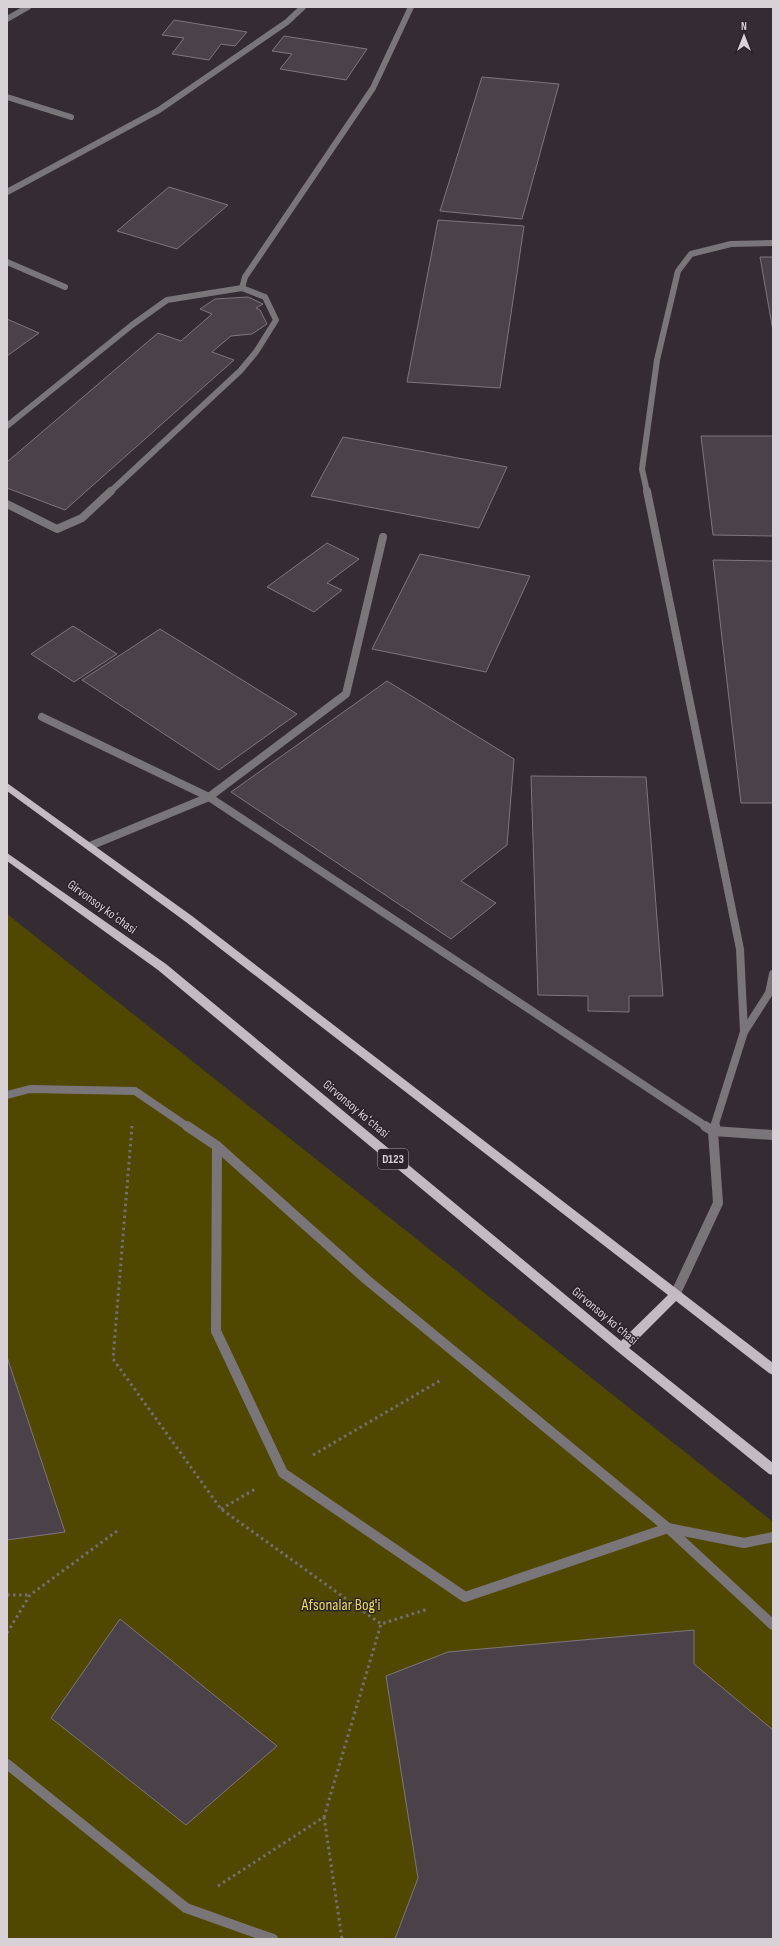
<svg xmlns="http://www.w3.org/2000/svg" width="780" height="1946" font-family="'Sofia Sans Condensed',sans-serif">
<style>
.green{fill:#504801}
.building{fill:#4b4249;stroke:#7f757c}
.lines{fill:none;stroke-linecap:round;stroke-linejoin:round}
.path{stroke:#756d73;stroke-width:3;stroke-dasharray:2.5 3.5;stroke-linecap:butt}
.service-far2{stroke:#7a7579;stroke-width:6}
.service-far1{stroke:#7a7579;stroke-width:8}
.service{stroke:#7a7579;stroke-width:10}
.primary{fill:#c4bac2;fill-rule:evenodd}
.labels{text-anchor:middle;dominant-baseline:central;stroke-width:3;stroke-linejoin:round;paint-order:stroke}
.shield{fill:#2b2329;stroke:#a49ea3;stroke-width:1}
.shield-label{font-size:12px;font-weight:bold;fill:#d8d2d7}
.street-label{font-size:13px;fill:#d8d2d7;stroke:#2b2329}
.near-park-label{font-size:16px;fill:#ecdb59;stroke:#2b2329}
</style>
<rect width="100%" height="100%" fill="#352c33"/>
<!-- green -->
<path class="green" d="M7 914 773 1522V1939H7Z"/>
<!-- building -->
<g class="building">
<path d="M174 20 247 32 235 46 221 44 209 60 172 54 184 38 162 35Z"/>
<path d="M284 36 367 49 346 80 280 69 292 54 272 51Z"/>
<path d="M482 77 559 84 522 219 440 211Z"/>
<path d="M169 187 228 205 177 249 117 231Z"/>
<path d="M438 220 524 226 500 388 407 382Z"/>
<path d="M760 257H773V331Z"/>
<path d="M248 297 263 304 256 308 260 310 267 324 252 334 231 336 212 352 234 360 65 510 7 488V462L158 333 181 341 212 314 200 309 215 299Z"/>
<path d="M7 319 39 333 7 356Z"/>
<path d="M701 436H773V536L713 535Z"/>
<path d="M343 437 507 467 479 528 311 496Z"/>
<path d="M327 543 359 559 327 583 342 590 314 612 267 587Z"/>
<path d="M420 554 530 576 486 672 372 649Z"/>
<path d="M713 560 773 561V803H741Z"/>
<path d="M73 626 117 654 74 682 31 654Z"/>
<path d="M160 629 297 714 219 770 82 680Z"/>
<path d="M387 681 514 759 507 845 461 881 496 903 451 939 231 792Z"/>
<path d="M531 776 646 777 663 996H629V1012L588 1011V996L538 995Z"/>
<path d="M7 1357 65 1532 7 1540Z"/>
<path d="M120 1619 277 1746 186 1825 51 1718Z"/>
<path d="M694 1630V1664L773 1730V1939H395L418 1878 386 1676 448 1652Z"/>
</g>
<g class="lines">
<!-- path -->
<g class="path">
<path d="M132 1126 113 1359 221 1509 381 1624"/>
<path d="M313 1455 441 1380"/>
<path d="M221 1509 257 1488"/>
<path d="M7 1595H30"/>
<path d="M7 1633 30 1595 117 1531"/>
<path d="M324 1817 342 1939"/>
<path d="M218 1886 324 1817 381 1624 428 1609"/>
</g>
<!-- service-far2 -->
<g class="service-far2">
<path d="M7 19 28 7"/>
<path d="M7 97 71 117"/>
<path d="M7 192 159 110 287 22 303 7"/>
<path d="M7 262 65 287"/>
<path d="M242 288 245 277 373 88 411 7"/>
<path d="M7 426 132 325 167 300 242 288 265 297 276 320 256 352 240 371 110 492"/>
<path d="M647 492 642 469 657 360 678 271 691 254 731 244 773 243"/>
</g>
<!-- service-far1 -->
<g class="service-far1">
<path d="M647 491 740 949 744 1032 714 1127"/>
<path d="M7 504 57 529 82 518 111 491"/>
<path d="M42 717 209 797 707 1127"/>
<path d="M90 846 209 797 346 694 383 537"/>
<path d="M744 1032 769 993 773 974"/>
<path d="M7 1095 30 1089 135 1091 188 1127"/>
</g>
<!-- service -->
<g class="service">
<path d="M187 1126 217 1146 367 1280 668 1528 744 1543 773 1537"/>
<path d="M715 1126 713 1131 773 1135"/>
<path d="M217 1146 216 1331 283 1473 465 1597 668 1528 773 1625"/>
<path d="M675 1295 718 1203 713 1131 705 1126"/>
<path d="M7 1764 186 1908 273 1939"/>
</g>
<!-- primary -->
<path class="primary" d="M7 783 192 916 773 1363V1375L769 1373 676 1301 629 1348 773 1463V1475L769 1474 617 1351 158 970 7 861V853L166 964 621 1341 668 1295 186 922 7 791Z"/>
</g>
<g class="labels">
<!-- shield labels -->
<rect class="shield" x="378" y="1149" width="30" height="20" rx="3"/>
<g class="shield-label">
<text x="393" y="1159">D123</text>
</g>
<!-- street labels -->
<g class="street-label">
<text transform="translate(102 907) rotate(36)">Girvonsoy koʻchasi</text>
<text transform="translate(356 1109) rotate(40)">Girvonsoy koʻchasi</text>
<text transform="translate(605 1316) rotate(40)">Girvonsoy koʻchasi</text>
</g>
<!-- near-park labels -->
<g class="near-park-label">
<text x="341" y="1605">Afsonalar Bog'i</text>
</g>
</g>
<!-- border -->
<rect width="780" height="1946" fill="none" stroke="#d8d2d7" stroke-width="16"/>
<!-- north arrow -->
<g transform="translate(744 36)" stroke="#2b2329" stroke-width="3" paint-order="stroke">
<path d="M0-3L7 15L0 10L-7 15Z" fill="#d8d2d7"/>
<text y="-6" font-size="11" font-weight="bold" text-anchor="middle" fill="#d8d2d7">N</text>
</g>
</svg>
